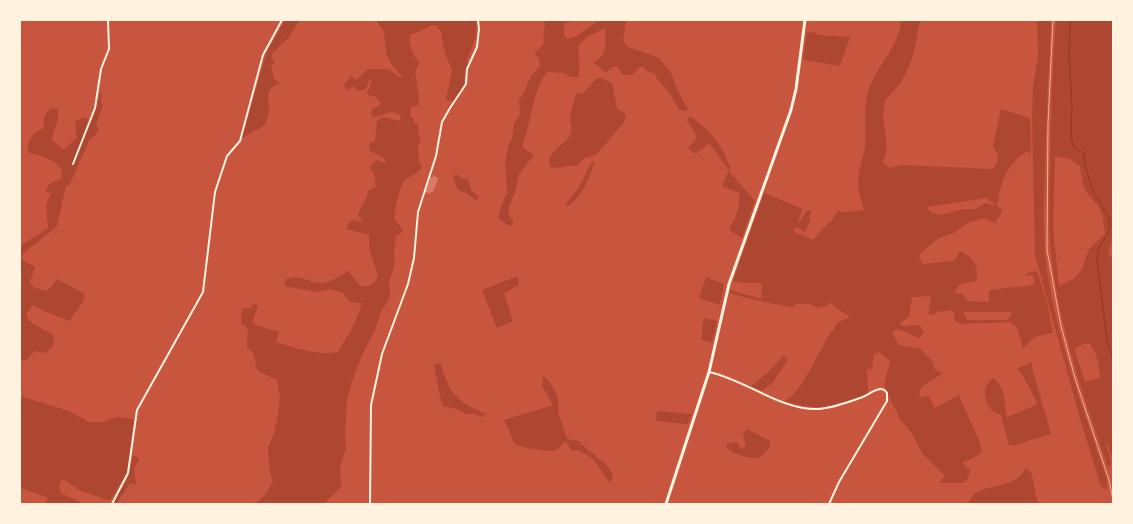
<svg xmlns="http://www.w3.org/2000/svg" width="1133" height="524" font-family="Commissioner,sans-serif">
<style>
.green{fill:#ae4732;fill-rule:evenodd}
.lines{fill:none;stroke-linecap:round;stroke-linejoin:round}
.stream{stroke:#8f3625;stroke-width:1}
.building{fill:#d67c66}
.minor{stroke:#fff3e0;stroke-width:2}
.primary{stroke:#fff3e0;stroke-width:3}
.rail{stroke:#e9b49f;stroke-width:1}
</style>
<rect width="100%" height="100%" fill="#c8553d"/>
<!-- green -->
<g class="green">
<path d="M285 20H300L289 37 272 54V59L275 62 271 65 274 79 280 84C265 87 268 97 269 109 269 114 266 120 265 125L241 139 267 52Z"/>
<path d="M376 20H476V37L467 60 468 64 465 71 464 85 456 102 446 100 452 70 445 53 441 32 437 26 432 25 414 34H411C407 42 413 56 420 63L415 70 419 98V102L418 103 419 105 411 107V118H414V123H417L421 143 418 144 419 161 422 166C419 175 410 175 404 181 400 185 393 215 395 220 397 224 401 226 403 230L400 234 396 235 394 253 395 263 389 283 390 296 380 314 375 330 363 353 352 381 347 401 345 433 346 448 340 466 341 487 324 504H255L265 495 273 482 269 468 268 448 275 430 278 414 280 398 277 380 258 371 253 353 247 347 248 329 241 323 242 311 244 308H251L253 304 258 305 252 324 279 332 276 342C296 348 317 356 338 352L354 325 362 303 350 302 343 293 330 289 318 292 284 286 286 279C302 274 308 283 322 283 331 283 341 275 348 271L360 286H370L376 280 378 276 369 248V235L347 229V225L352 220 363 223 358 215C361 204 367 202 368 191L376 187 374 173 370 168 372 164 377 160 385 163 386 160 369 150 370 143 375 141 377 120 383 117 399 121 401 118 400 115C387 108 385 117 373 117L371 115 372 109 379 106 381 103 376 97 368 95 367 91 370 87 372 79 369 81 366 89 357 91 354 86 347 90 344 85 351 76 356 80 368 69H388L401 78 402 77 390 62 386 53 384 32Z"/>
<path d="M545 20H573L564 24V35L567 39 577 36 599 20H626L623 41 628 47 659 58 671 73 678 91 688 109 686 111 679 110 669 92 657 79 655 74 646 71 644 67H640L632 75H623L617 66 612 68 606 73 593 62C607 59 606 40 605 28L587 37 579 45C578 54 581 69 578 77H570L564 73 547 72C534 86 530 127 522 147L534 155 519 174 515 192 509 208 508 213 513 221V224L509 226 498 218 501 206 507 193 505 161 509 143 512 139 514 124 520 114 519 100 527 86 531 76 540 66 539 59 534 53 543 45Z"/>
<path d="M901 20H921C917 29 917 37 915 47 911 67 900 87 885 100L883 117 887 146 883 163 890 168 900 165 992 169C1001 161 998 155 993 146L1001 109 1030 118 1031 154 1028 151C1015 158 1005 172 1001 186 999 192 999 199 997 206L1003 210 995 223 984 218 968 223 956 232 937 239 922 252 919 256 922 264 954 261 960 251C972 257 980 265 976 281 965 284 959 281 955 293H961L968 301 989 302V290L1034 285 1033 275 1025 276 1027 273 1037 271 1047 302 1053 333 1035 337 1023 348 1017 327 1010 322 961 324 955 321 954 312 951 310 937 312 933 315 928 314 931 296 912 297 909 317 899 323 903 326 919 325 924 332 919 338 898 329 892 332 898 344 904 346 919 348 933 362 935 370 943 373 923 386 919 391 920 397 928 396 935 408 959 395V396L979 440 982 452 972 459 962 462 970 471 968 478 963 483H942L940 482 944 477V475L922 453 912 434 900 419 892 403 884 385 890 361 879 352 874 355 872 368 869 370 867 368 868 393C855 399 830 408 816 407 805 407 795 404 785 401 800 394 819 352 828 337 831 331 835 330 836 324L845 319 850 318 829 302 828 305C814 310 819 306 808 304 803 303 801 305 796 303L794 307H790L750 299 730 293V290L761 299 762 283H744L733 281 764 193 803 209 798 220 800 221 806 211 812 210 809 218 811 219 805 232 796 227 794 229 795 232 813 240 829 222H831L837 211 845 212 864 210C862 201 858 193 858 184 858 171 863 159 865 146 867 126 862 108 869 89 878 64 899 47 901 20ZM988 198 989 201 994 203V205L984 203 975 209H964L940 215 931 212 927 207ZM963 312H1011L1012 315 1007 320H967Z"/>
<path d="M1037 20H1051C1049 70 1046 121 1045 171 1044 197 1043 224 1045 251 1052 328 1083 407 1107 480L1106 490 1101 486 1081 422 1035 255 1032 118 1033 87 1038 55Z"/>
<path d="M1056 20H1112L1113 236 1108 254 1113 258V457L1110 453 1108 444H1106L1111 461V465L1108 467C1084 397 1058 326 1051 251 1048 223 1049 193 1050 164 1051 116 1052 68 1056 20ZM1055 156 1070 159 1080 166 1083 184 1087 193 1099 207 1103 217 1105 234 1089 249 1082 269 1074 279 1059 286 1053 229ZM1067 326 1074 349 1084 344H1090C1098 354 1099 367 1100 378L1085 382Z"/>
<path d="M807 32 817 33V35L850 37 840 66 803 60Z"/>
<path d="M602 78 612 83 617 108 625 114 626 117 624 122 599 152 595 155 584 158 577 166C567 165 560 170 550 167 545 153 564 146 570 135 573 129 571 127 570 120 570 112 574 102 576 94L583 93 596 79Z"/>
<path d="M101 91H102L101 103 103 105 96 124 99 131 89 141 69 186 66 185 57 226 23 254 20 259 35 267 30 282 33 287 46 291 51 287 57 279 85 294 83 302 69 321 46 312 33 305 26 314C30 326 44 328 54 336 54 345 52 349 45 353L35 351 25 361 20 360V246L48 228 46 205 51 193 46 192C47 183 54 182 61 179 68 162 40 156 28 152 28 138 32 134 44 128 43 118 44 113 52 108L57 109C62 120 52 129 52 140L64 150 77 137 75 125 76 121 84 117 92 121Z"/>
<path d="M690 116C703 124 715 137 723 151 727 157 725 160 731 168L729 171 755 201 742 238 729 230C735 217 741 209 739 193L722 186 729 170 709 143 696 154 688 148 696 139V135L687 120Z"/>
<path d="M595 162C588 179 584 195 568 206L566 205C569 198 573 195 578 188 583 181 587 171 591 163Z"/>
<path d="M456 174 463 179H468L471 190 479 197 478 199 475 200 468 194 458 190 453 177Z"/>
<path d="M518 276 519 285 504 293 513 321 497 328 482 290Z"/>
<path d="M706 277 724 284 720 305 699 298Z"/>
<path d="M704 318 717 321 712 343 702 340V328Z"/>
<path d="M784 355 788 360 772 383 762 391 751 386 767 373Z"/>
<path d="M1032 362V368L1051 434 1015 445H1009L1001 415C984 411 979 388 993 378 1006 387 1004 403 1007 417L1036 405 1037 402 1023 376 1017 369Z"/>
<path d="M440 363C443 370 445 379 449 386 456 400 472 409 487 414L481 417 475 414H465L460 410 443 406 441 401 434 365Z"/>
<path d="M543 376C553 382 561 401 558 412L567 439 579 441 589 451 595 454 596 457 605 463 613 474 610 483 593 459 579 450 572 451 565 441C562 444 560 448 556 450 549 452 520 448 515 444L504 420 553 405 542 386Z"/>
<path d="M20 396 69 411 89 422H104L115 417 134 419 127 473 110 501 79 490 63 479 59 484 61 493 84 504H45L48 499 44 496 20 488Z"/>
<path d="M657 411 692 414 688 424 656 421Z"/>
<path d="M747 429 770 441V447L761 457C749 460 735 455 726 447L729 443 737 442 741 449 746 446 743 434Z"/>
<path d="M133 455 136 456 139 460 134 468 136 485 130 483 116 504H114L119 491 127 480Z"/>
<path d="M1027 469 1031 472 1037 500 1039 504H968L974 494 979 491C994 485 1017 486 1024 470Z"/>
</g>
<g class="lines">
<!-- stream -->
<path class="stream" d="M1070 20 1069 56 1072 105 1071 139 1075 149 1084 153 1085 165 1092 189 1109 218 1110 225 1108 233 1099 248 1097 258 1107 341 1113 357"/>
</g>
<!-- building -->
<path class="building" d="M433 175 438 179 433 192H431L430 194 425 192 431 177H433Z"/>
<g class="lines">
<!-- minor -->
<g class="minor">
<path d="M73 164 95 108 101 69 109 49 108 20"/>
<path d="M709 372C746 380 782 411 819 409 830 408 849 402 860 398 867 396 874 389 881 389 885 389 885 391 887 393V401L839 482 829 504"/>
<path d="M112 504 128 473 137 410 203 292 215 192 227 156 240 141 263 55 282 20"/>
<path d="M370 504 371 405 382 354 408 284 414 258 418 212 436 156 442 122 450 108 466 84 467 69 477 47 479 29 478 20"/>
</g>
<!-- primary -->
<path class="primary" d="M666 504 709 372 729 284 791 110 796 89 805 20"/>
<!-- rail -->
<path class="rail" d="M1053 20 1048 123 1047 250 1061 326 1075 378 1109 480 1113 500"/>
</g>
<!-- border -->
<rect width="1133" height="524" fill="none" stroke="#fff3e0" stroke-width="42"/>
</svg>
